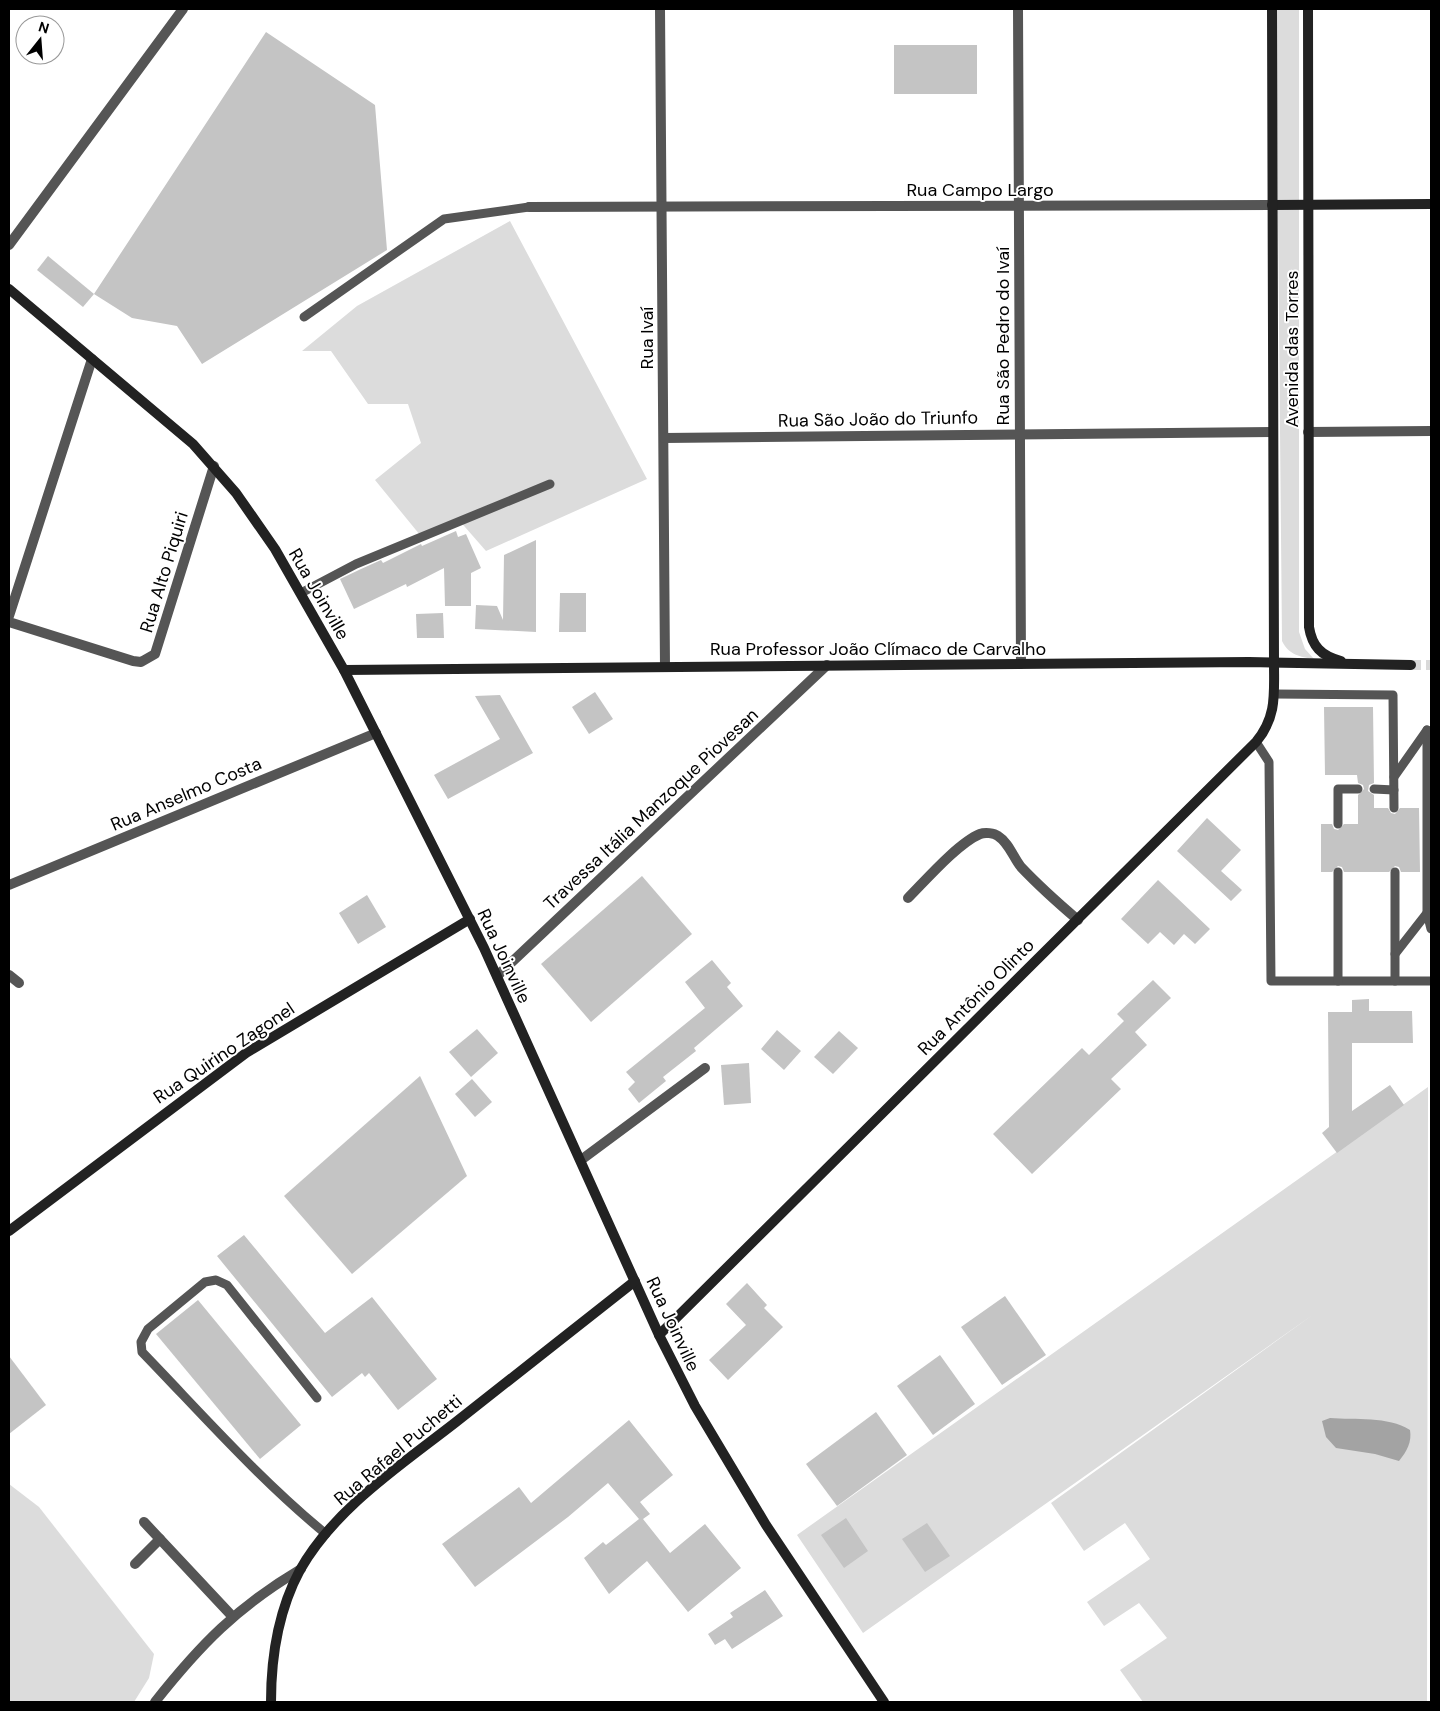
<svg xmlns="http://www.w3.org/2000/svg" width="1440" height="1711" font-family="'DM Sans',sans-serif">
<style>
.green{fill:#dcdcdc}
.water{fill:#a3a3a3}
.building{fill:#c4c4c4}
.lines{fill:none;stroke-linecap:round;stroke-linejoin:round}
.secondary-tunnel{stroke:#d9d9d9;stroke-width:10;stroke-dasharray:10 5;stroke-linecap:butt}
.lane{stroke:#555;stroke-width:9}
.street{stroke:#555;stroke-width:10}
.secondary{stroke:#222;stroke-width:10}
.labels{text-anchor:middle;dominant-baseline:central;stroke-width:4;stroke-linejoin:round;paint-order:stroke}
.street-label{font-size:18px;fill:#000;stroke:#fff}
</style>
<rect width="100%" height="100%" fill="#fff"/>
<!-- green -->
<g class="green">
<path d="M1276 9H1299V632L1305 649 1314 659C1300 657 1289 655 1282 641Z"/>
<path d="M510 221 647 479 486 551 458 519 420 535 375 480 421 443 408 404H368L331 351H302L357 306Z"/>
<path d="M1428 1087 1427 1702H1143L1120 1670 1167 1638 1139 1603 1104 1626 1087 1602 1150 1559 1125 1523 1084 1551 1051 1503 1314 1314 863 1633 797 1535Z"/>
<path d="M9 1484 39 1507 154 1654 149 1678 134 1702H9Z"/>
</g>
<!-- water -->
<path class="water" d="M1330 1418C1355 1420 1388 1416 1410 1430 1412 1442 1407 1451 1399 1461L1375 1454 1336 1448 1326 1437 1322 1421Z"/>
<!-- building -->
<g class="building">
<path d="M266 32 375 105 387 250 202 364 177 326 132 318 94 294Z"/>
<rect x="894" y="45" width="83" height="49"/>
<path d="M48 256 94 294 83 307 37 270Z"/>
<path d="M456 531 458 537 466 534 481 568 471 573V606H445L444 568 407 587 406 584 354 609 340 579 361 569 381 560 383 563 421 544 422 546Z"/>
<path d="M536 540V632L475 629 476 605 497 606 503 620 504 555Z"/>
<path d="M560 593H586V632H559Z"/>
<path d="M443 613 444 638H417L416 614Z"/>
<path d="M595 692 613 719 589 734 572 707Z"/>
<path d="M500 695 533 753 448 799 434 775 500 739 475 696Z"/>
<path d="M1324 707H1373L1374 783 1369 785 1368 791 1374 795V808H1388L1391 813 1395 814 1400 808H1419L1420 872H1401L1399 867 1395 866 1389 872H1344L1342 867 1338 866 1332 872H1321V824H1332L1334 829 1338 830 1344 824H1358V795L1364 789 1363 785 1358 783 1357 775H1325Z"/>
<path d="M1207 818 1241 850 1221 871 1242 890 1231 901 1177 851Z"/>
<path d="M642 876 692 934 591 1022 541 964Z"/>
<path d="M1158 880 1210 929 1195 944 1184 934 1174 945 1160 932 1148 944 1121 919Z"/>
<path d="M367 895 386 927 358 944 339 913Z"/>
<path d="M712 960 731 983 727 987 743 1006 694 1048 696 1051 663 1077 666 1081 639 1103 628 1089 635 1082 626 1072 705 1008 685 982Z"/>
<path d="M1153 980 1171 998 1135 1032 1147 1045 1111 1079 1121 1089 1032 1174 993 1134 1082 1048 1089 1055 1124 1021 1117 1014Z"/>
<path d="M1369 999V1011H1412L1413 1043H1352V1111L1390 1085 1404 1105 1337 1153 1322 1133 1329 1127 1328 1012H1352V1000Z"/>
<path d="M477 1029 498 1053 471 1077 449 1052Z"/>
<path d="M777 1030 801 1051 784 1070 761 1049Z"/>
<path d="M839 1031 858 1048 833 1074 814 1057Z"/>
<path d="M749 1063 751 1103 724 1105 721 1065Z"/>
<path d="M420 1076 467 1176 352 1274 284 1196Z"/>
<path d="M472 1079 492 1102 475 1117 455 1094Z"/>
<path d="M244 1235 325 1333 372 1297 437 1379 398 1410 369 1373 365 1377 362 1373 332 1397 217 1256Z"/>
<path d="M747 1283 767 1305 764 1308 783 1327 728 1380 709 1360 746 1325 726 1304Z"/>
<path d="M1005 1296 1046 1355 1002 1385 961 1327Z"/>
<path d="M198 1300 301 1425 260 1459 156 1334Z"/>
<path d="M940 1355 975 1404 933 1435 897 1386Z"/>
<path d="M9 1356 46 1405 9 1434Z"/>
<path d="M876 1412 907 1455 837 1506 806 1464Z"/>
<path d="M629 1420 673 1475 640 1502 650 1514 643 1519 670 1553 705 1524 741 1568 688 1612 647 1561 609 1594 584 1558 603 1542 606 1545 639 1519 608 1483 568 1517 475 1587 442 1544 519 1487 531 1503Z"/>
<path d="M846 1518 868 1551 844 1568 821 1535Z"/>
<path d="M927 1523 950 1556 925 1572 902 1539Z"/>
<path d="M765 1590 783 1616 732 1649 725 1639 715 1645 708 1634 733 1617 730 1613Z"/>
</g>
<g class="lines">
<!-- secondary-tunnel -->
<path class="secondary-tunnel" d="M1411 665H1431"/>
<!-- lane -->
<g class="lane">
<path d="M304 317 444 219 529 207"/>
<path d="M301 593 356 564 550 484"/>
<path d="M1274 694 1393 695 1394 808"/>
<path d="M1427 730V913L1431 929"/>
<path d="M1256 742 1269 762 1271 981H1431"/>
<path d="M1394 777 1427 730"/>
<path d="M1374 789 1394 790"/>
<path d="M1338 824V789H1358"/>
<path d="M1338 872V981"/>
<path d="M1395 872V981"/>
<path d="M1395 954 1427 913"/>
<path d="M317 1398 227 1285 216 1280 205 1282 148 1329 141 1342 142 1352C202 1414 259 1479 326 1534"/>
</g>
<!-- street -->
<g class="street">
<path d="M660 9 665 667"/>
<path d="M1018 9 1021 664"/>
<path d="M529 207 1272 205"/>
<path d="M9 245 183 9"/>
<path d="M1308 432 1431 431"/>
<path d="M664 438 1273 432"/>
<path d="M9 616 92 359"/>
<path d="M9 622 133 661 141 662 155 654 214 466"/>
<path d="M9 885 376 733"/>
<path d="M908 898C925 881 958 843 980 834 985 832 994 833 998 836 1009 843 1013 857 1021 867 1039 886 1058 903 1078 920"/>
<path d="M9 975 19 983"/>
<path d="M497 976 827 665"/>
<path d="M581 1160 705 1068"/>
<path d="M144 1522 232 1616"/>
<path d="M135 1564 160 1539"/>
<path d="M155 1702C200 1645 237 1607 301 1569"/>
</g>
<!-- secondary -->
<g class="secondary">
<path d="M1308 9 1309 627C1312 646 1321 656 1341 661"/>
<path d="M1272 205 1431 204"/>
<path d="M9 289 193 444 236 493 275 549 344 670 484 948 659 1335 695 1406 766 1525 884 1702"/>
<path d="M344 670 1249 662 1411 665"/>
<path d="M9 1231 246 1053 470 919"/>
<path d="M659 1335 1256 742C1277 717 1274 694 1274 663L1272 9"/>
<path d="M271 1702C271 1656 278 1611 300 1570 335 1508 401 1465 456 1422 516 1375 575 1328 635 1281"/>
</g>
</g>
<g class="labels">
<!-- street labels -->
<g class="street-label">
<text x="980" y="190">Rua Campo Largo</text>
<text transform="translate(1003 336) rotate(-90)">Rua São Pedro do Ivaí</text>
<text transform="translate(647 338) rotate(-90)">Rua Ivaí</text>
<text transform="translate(1292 349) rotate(-90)">Avenida das Torres</text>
<text transform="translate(878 419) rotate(-1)">Rua São João do Triunfo</text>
<text transform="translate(164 572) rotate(-73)">Rua Alto Piquiri</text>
<text transform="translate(319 594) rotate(60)">Rua Joinville</text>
<text x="878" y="649">Rua Professor João Clímaco de Carvalho</text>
<text transform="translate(186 794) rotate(-23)">Rua Anselmo Costa</text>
<text transform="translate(651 809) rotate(-43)">Travessa Itália Manzoque Piovesan</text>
<text transform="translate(504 956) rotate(65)">Rua Joinville</text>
<text transform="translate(976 997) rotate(-45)">Rua Antônio Olinto</text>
<text transform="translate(224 1053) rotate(-34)">Rua Quirino Zagonel</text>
<text transform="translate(673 1324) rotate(65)">Rua Joinville</text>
<text transform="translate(398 1450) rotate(-40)">Rua Rafael Puchetti</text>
</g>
</g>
<!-- border -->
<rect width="1440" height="1711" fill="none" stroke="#000000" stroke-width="20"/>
<!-- north arrow -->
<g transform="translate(40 40) rotate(17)"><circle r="24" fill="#ffffff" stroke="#999999"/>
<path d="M0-4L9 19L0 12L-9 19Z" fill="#000000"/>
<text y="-8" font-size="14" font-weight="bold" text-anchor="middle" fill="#000000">N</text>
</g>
</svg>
